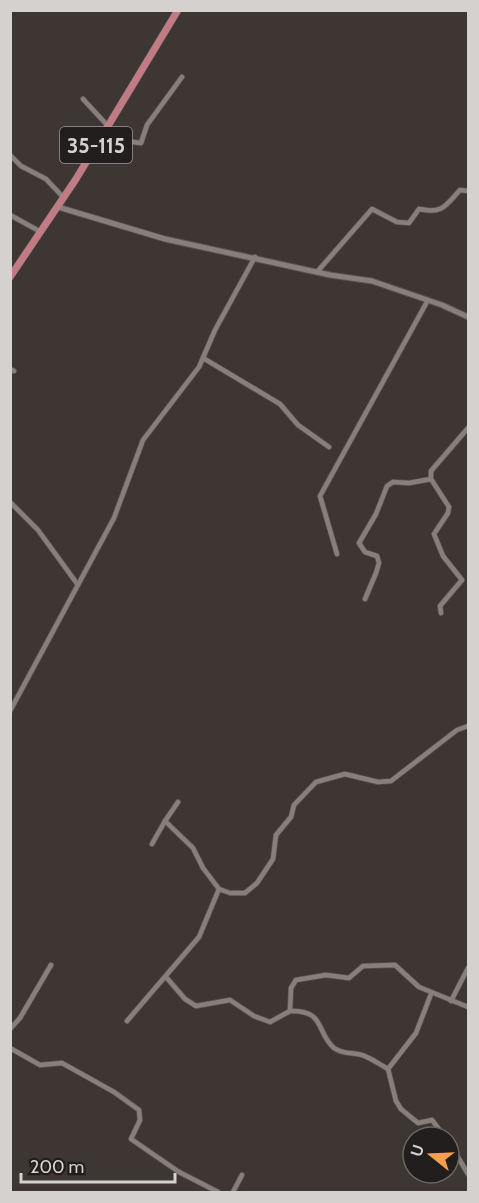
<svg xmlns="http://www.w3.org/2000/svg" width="479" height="1203" font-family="Cabin,sans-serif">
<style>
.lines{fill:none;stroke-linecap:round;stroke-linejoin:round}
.minor-casing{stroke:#585351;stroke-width:6}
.tertiary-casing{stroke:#585351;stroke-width:7}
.primary-casing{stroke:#585351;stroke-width:8}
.minor{stroke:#877f7c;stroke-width:4.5}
.tertiary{stroke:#877f7c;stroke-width:5}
.primary{stroke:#c17b85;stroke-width:7}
.labels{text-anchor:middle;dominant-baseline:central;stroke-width:5;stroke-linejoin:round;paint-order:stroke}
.shield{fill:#211e1d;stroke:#9f9b9a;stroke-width:1.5}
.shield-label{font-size:21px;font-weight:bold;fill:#d5d1cf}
</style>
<rect width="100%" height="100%" fill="#3d3633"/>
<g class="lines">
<defs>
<g id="minor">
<path d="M83 99 108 126"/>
<path d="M101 138 141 143 147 125 182 77"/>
<path d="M10 155 21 166 46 179 64 198"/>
<path d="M10 215 41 232"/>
<path d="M317 272 372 209 397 222 409 223 419 209C443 214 445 206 460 190L468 191"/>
<path d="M203 358 280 404 298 425 329 447"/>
<path d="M10 369 14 371"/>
<path d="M10 502 38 530 78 585"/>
<path d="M337 554 320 496 428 300"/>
<path d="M365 599 376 573 379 563 377 556 365 552 359 543 376 514 387 486 393 482 409 483 431 479"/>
<path d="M441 613 440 606 462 580 443 556 434 534 448 513 449 507 431 479V471L468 428"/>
<path d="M10 711 114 518 143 440 199 367 215 330 255 257"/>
<path d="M178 802 165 821 193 848 203 868 219 889 230 893H245L257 883 273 859 276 835 291 817 294 805 316 782 345 774 378 782 391 781 457 730 468 726"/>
<path d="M152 844 165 821"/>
<path d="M166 977 185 999 196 1006 230 1000 254 1016 270 1022 290 1011C326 1010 316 1033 334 1048 344 1055 352 1052 362 1055 371 1058 379 1064 388 1069"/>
<path d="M431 994 416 1033 388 1069 396 1101 401 1109 418 1123 432 1120 445 1137"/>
<path d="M451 1001 468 968"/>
<path d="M290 1011 291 988 296 980 326 975 349 978 363 966 395 965 419 987 468 1007"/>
<path d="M127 1021 199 937 219 889"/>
<path d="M10 1029 20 1018 51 965"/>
<path d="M10 1048 40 1065 62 1063 114 1092 139 1110 140 1120 131 1139 179 1172 218 1192"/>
<path d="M449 1142 468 1174"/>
<path d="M233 1192 242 1175"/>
</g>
<path id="tertiary" d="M58 207 165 239 330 275 372 281 442 305 468 317"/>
<path id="primary" d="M10 277 76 179 178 10"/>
</defs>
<!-- minor casing -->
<use href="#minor" class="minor-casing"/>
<!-- tertiary casing -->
<use href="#tertiary" class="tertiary-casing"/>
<!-- primary casing -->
<use href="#primary" class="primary-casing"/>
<!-- minor -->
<use href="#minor" class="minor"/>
<!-- tertiary -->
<use href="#tertiary" class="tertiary"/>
<!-- primary -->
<use href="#primary" class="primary"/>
</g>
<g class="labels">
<!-- shield labels -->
<rect class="shield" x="60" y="127" width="72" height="36" rx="4.5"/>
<g class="shield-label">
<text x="96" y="145">35-115</text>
</g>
</g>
<!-- border -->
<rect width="479" height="1203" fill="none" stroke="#d5d1cf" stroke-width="24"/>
<!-- north arrow -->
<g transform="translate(431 1155) rotate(288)"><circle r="28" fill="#211e1d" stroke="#696664" stroke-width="1.5"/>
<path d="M0-4.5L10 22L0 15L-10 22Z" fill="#fb9e50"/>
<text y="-9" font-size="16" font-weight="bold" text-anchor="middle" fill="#d5d1cf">U</text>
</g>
<!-- scale -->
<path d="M21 1173v9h154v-9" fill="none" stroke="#d5d1cf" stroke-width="3"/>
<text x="30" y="1173" font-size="18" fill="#d5d1cf" stroke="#211e1d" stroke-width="4.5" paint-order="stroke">200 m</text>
</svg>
